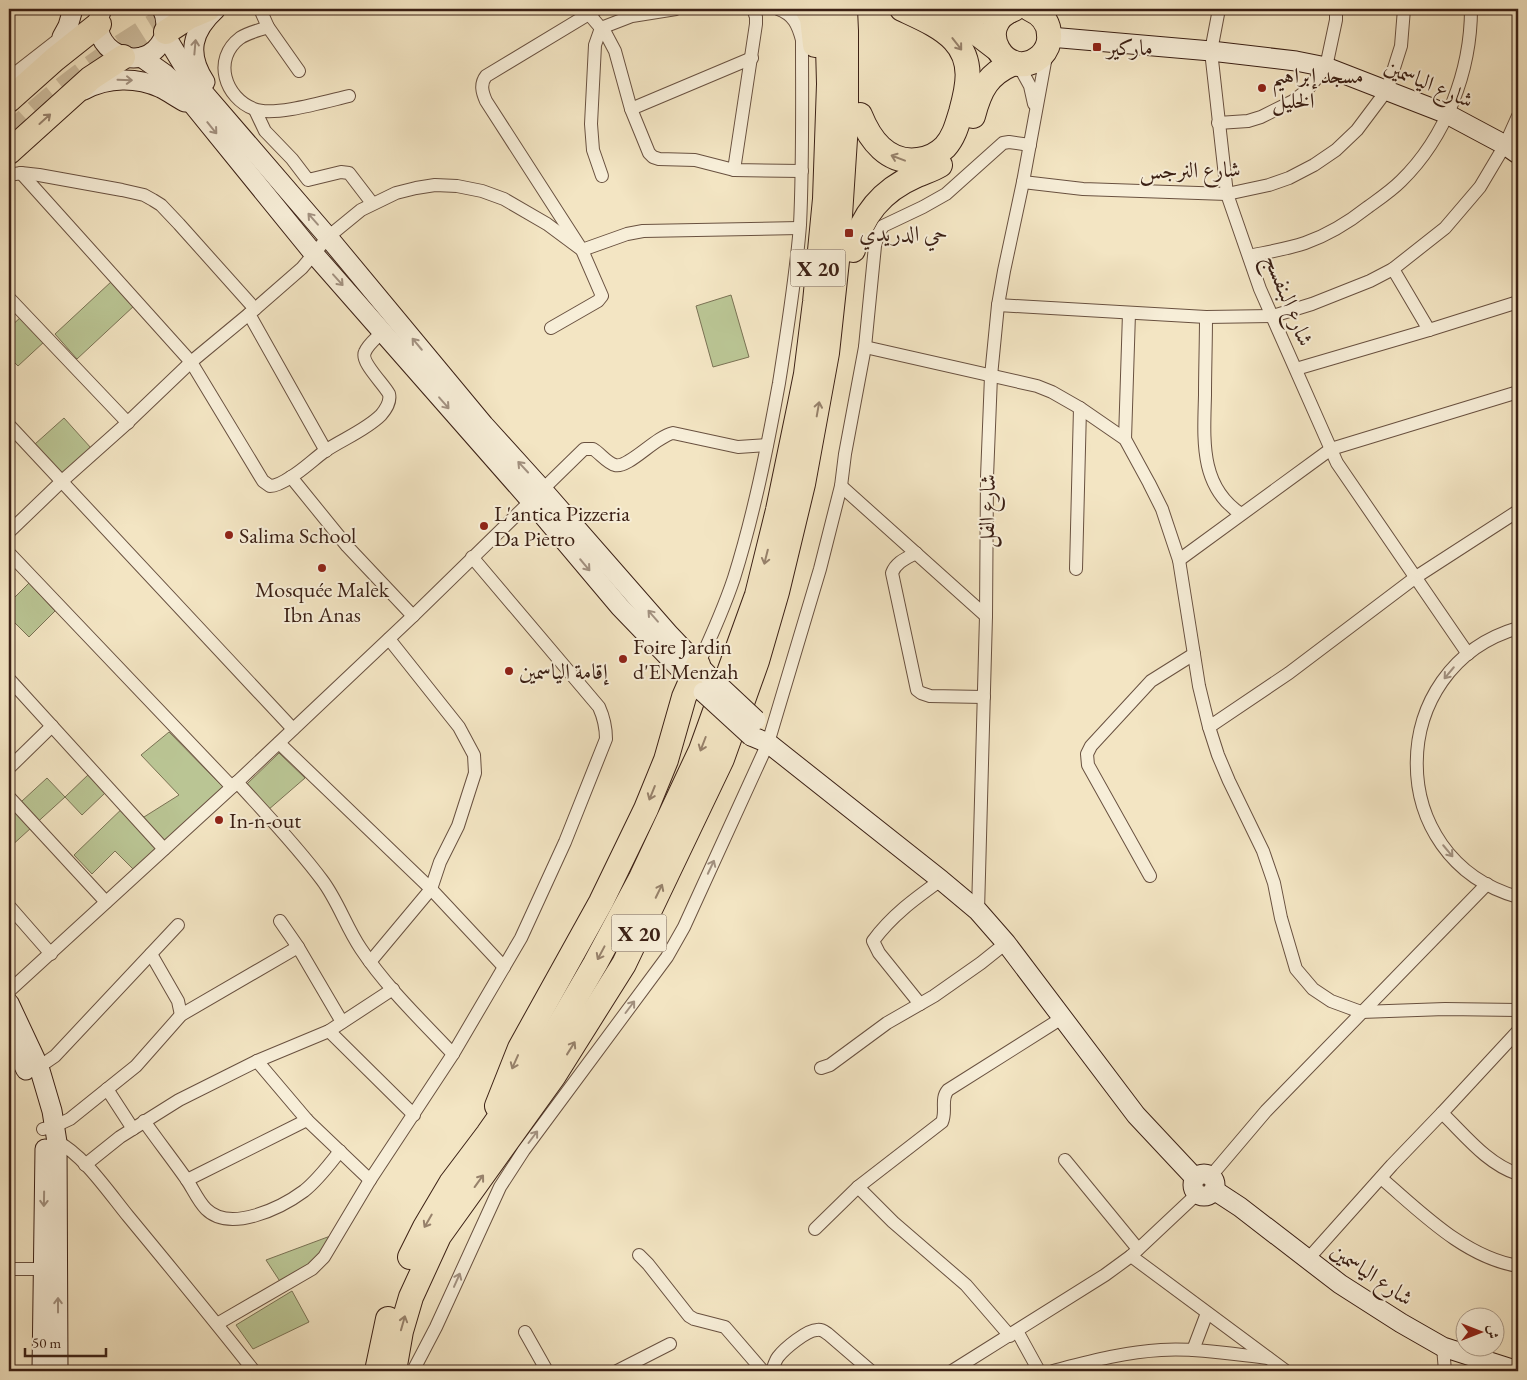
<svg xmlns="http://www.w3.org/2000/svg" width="1527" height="1380" font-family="'EB Garamond',Amiri,serif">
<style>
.green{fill:#bac594;stroke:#7a7254}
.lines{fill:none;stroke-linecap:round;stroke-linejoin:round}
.highway-tunnel{stroke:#cebea0;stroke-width:24;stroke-dasharray:24 12;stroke-linecap:butt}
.street-casing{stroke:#695140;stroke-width:14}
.secondary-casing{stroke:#3b2015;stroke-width:21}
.highway-casing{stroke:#3b2015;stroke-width:26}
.street{stroke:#f7eed8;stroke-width:12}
.secondary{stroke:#f7eed8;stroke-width:19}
.highway{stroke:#f3e5c3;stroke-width:24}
.secondary-bridge-casing{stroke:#3b2015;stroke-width:21;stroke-linecap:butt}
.secondary-bridge{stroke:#f7eed8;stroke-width:19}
.oneway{stroke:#97826c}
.oneway2{stroke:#a29180}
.poi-dot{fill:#8f2418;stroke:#f7eed8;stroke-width:2}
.labels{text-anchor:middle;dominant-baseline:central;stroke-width:4;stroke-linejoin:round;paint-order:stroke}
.shield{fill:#f7eed8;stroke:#735e50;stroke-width:1}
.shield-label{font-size:21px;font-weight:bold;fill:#3b2015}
.poi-label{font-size:22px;fill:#3b2015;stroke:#f7eed8;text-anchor:start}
.street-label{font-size:22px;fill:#3b2015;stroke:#f7eed8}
</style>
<rect width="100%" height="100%" fill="#f3e5c3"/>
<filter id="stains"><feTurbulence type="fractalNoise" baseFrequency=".004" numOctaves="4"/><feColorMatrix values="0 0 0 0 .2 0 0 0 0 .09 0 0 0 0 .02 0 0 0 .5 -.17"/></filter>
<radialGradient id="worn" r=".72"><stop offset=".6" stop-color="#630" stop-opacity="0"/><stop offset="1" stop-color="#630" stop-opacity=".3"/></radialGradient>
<!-- green -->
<g class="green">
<path d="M112 281 135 305 77 359 55 334Z"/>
<path d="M731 295 749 357 713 367 696 306Z"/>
<path d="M22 316 45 341 18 366 9 357V328Z"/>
<path d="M64 418 91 448 63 474 35 444Z"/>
<path d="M29 583 55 611 29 637 9 617V603Z"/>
<path d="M169 732 224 788 136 872 115 851 92 874 74 855 129 802 144 817 179 795 141 755Z"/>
<path d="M279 753 305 778 268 810 247 784Z"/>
<path d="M89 774 106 792 82 815 65 797 9 848V813L47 778 65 797Z"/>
<path d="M333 1235 322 1259 281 1283 266 1260Z"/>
<path d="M292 1291 309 1322 253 1349 236 1325Z"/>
</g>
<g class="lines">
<!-- highway-tunnel -->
<path class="highway-tunnel" d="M9 136C61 86 119 45 182 9"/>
<defs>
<g id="street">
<path d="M260 9 268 27 299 71"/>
<path d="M597 9 486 76C480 84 482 92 486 101L582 250 627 234 643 231 799 228"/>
<path d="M1219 9 1211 51 1227 194 1260 289 1337 463 1468 654"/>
<path d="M588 13 606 34 615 51 631 109"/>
<path d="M268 27C260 30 247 33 240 38 212 59 225 98 254 109 274 117 327 101 349 96"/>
<path d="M752 58 631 109 649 153 653 157 659 159 695 160 734 170 802 171"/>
<path d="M1018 64 1030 86 1034 104"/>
<path d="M9 78 68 32"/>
<path d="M255 110 265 131 292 159 308 180 341 172 349 173 372 203"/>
<path d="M1218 123 1248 121 1261 117 1293 101 1306 91 1326 67 1336 20V9"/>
<path d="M734 170 756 24V17L753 9"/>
<path d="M21 173 39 175 122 190 144 195 153 200 161 205 179 224 255 309"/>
<path d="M9 175 21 173 191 362 263 481 270 486C277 486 285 481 291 477 303 470 314 459 325 451 343 439 366 430 381 415 386 409 391 402 389 394 384 384 360 362 365 352 368 344 378 337 383 331"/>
<path d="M602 176 593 150 591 124 595 45 601 28 632 16 676 9"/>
<path d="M1023 182 1083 189 1227 194 1269 185 1289 178 1314 165 1336 150 1357 130 1387 90 1401 46 1404 9"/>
<path d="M1249 256C1268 252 1287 249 1305 243 1328 235 1349 222 1368 207 1379 199 1391 191 1401 181 1446 137 1471 71 1471 9"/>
<path d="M1393 269 1429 330"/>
<path d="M9 298 128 423"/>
<path d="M998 305 1206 317 1273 316 1312 304 1370 281 1393 269 1445 228 1480 187 1505 145 1518 116"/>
<path d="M249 314 326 451"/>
<path d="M1206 317C1206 343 1205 369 1205 395 1204 439 1199 486 1241 514"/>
<path d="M865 347 1037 386 1052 392 1080 408 1125 439 1149 483 1162 509 1179 560 1199 686 1209 727 1289 673 1416 577 1518 511"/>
<path d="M1296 369 1429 330 1518 302"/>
<path d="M9 425 293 729"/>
<path d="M1125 439 1129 313"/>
<path d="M291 477 347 546 413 616"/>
<path d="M841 486 986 616"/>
<path d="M9 532 61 482 125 425 191 362 255 309 302 268 328 237 361 210 396 193 416 188 435 185 457 186 482 191 504 199 547 224 582 250 602 296 598 301 551 328"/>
<path d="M9 553 232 787"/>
<path d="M916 553C907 558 896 562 892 573L917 690 921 693 930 696 984 697"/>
<path d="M1179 560 1331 449 1518 392"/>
<path d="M1076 569 1080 408"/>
<path d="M1518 628C1384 667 1382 859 1518 897"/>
<path d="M698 665C711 637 724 608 734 578 754 514 767 449 779 383 787 332 796 277 800 225 803 164 802 102 802 40 798 25 794 15 778 9"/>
<path d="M9 679 164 849"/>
<path d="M1209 727 1218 755 1229 781 1263 851 1274 883 1281 918 1296 969 1313 989 1331 1001 1361 1012 1445 1009 1518 1010"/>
<path d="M279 743 431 889 504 967"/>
<path d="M9 768 52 726"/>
<path d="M237 782C266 814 296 845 322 880 338 901 346 927 361 949 387 988 422 1021 453 1054"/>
<path d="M9 797 106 902"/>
<path d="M1150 876 1088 765 1087 754 1091 746 1151 681 1194 654"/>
<path d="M9 906 51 954"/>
<path d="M978 911 986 616 987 477 991 376 998 305 1004 271 1023 182 1047 51"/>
<path d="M280 921 298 947 342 1022"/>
<path d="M151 954 178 1001 181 1015"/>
<path d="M370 962 431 889 440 862 458 826 475 773 474 755 459 727 389 639"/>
<path d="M9 991 232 787 413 616 584 449H593C600 453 607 463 615 465 628 469 655 437 673 433L738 447 767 445"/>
<path d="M920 1004 879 953 873 941C892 915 916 898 941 880"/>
<path d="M329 1031 414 1115"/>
<path d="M1518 1031 1442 1113C1465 1135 1487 1164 1518 1174"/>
<path d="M257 1061 307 1120 370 1180"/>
<path d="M39 1067 55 1056 178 925"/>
<path d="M821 1068 830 1065 887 1023 934 996 981 963 1006 943"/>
<path d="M107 1089 133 1129"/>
<path d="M144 1121C158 1141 173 1160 187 1180 193 1189 198 1201 206 1209 230 1233 281 1208 304 1191 318 1180 329 1165 340 1151"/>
<path d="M43 1129 55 1126 70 1119 136 1066 181 1015 298 947"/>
<path d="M57 1142C82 1153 110 1194 128 1216 171 1268 213 1319 254 1371"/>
<path d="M1065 1160 1138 1249"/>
<path d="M85 1165 120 1137 179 1100 257 1061 329 1031 393 989"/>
<path d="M1210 1177 1266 1111 1487 884"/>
<path d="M1381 1178C1421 1212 1464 1257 1518 1266"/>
<path d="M187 1180 307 1120"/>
<path d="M858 1187 893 1222 966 1285 1010 1336"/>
<path d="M815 1229 858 1187 942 1122C947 1111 940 1099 948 1090L1062 1018"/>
<path d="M639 1255 648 1264 689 1316 694 1319 725 1327 763 1371"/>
<path d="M1131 1256 1286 1371"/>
<path d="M1308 1259 1392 1165 1442 1113"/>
<path d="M9 1269H43"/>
<path d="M217 1324 312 1269 324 1257 370 1180 453 1054 521 938 565 842 606 739C606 726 604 718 599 707L472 557"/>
<path d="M1017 1331 1039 1371"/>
<path d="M525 1332 547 1371"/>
<path d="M1443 1347 1445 1371"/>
<path d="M1193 1350 1207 1313"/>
<path d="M413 1371 436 1327 500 1187 524 1150 667 957 684 927 768 743 820 569 841 486 845 454 865 347 875 246 878 235 883 226 923 207 946 194 1003 143 1009 142 1030 145"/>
<path d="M617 1371 670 1344"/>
<path d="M772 1371C774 1366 775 1361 778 1357 785 1348 807 1330 817 1330 822 1329 825 1332 828 1334L871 1371"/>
<path d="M952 1371 1105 1275 1131 1256 1197 1194"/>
<path d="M1053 1371C1088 1362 1124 1352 1161 1350 1197 1348 1232 1354 1268 1358"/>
</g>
<g id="secondary">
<path d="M102 9C83 49 143 79 163 39 167 30 167 18 162 9"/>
<path d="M165 35 191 78 328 237 484 425 542 489 668 633 707 674"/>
<path d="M62 37 68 26 73 9"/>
<path d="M1050 37 1211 51 1296 61 1326 67 1447 114 1505 145 1518 154"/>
<path d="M141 57 165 74 176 84 314 254 530 500 620 607 700 690"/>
<path d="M205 82C186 53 192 31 216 9"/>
<path d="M84 90C108 77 137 77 161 88 169 92 177 98 185 102"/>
<path d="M751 736 768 743 941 880 978 911 1006 943 1136 1115 1195 1178"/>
<path d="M9 1003 39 1067 52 1111 57 1142 58 1371"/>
<path d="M9 1035 26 1070"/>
<circle cx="1204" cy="1185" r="11"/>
<path d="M1214 1190 1240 1207 1340 1284 1401 1323 1443 1347 1518 1371"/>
<path d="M42 1371 45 1149"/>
</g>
<g id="highway">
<path d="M807 9 812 18 815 45"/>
<path d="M967 9 985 12 1009 11"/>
<path d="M1014 9C970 25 1007 86 1041 56 1046 51 1050 43 1049 35 1049 22 1041 14 1030 9"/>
<path d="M932 10 970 28 996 48"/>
<path d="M166 32 189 17 208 9"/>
<path d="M9 100 55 59 99 24"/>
<path d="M860 115C870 140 888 164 918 160 928 159 938 154 945 147 954 137 957 125 961 112 968 87 974 61 954 40 941 26 919 17 902 9"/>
<path d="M973 116C980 89 988 74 1014 63"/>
<path d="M9 152 91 78 123 57"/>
<path d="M853 250C862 215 881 191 915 176 923 172 932 170 940 165"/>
<path d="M497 1106 520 1048 601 902 646 809 666 760 684 697 698 665"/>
<path d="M410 1257 425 1227 451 1183 488 1134 535 1067 595 964 640 880 701 750 757 595 778 510 800 404 806 374 815 302 825 199 829 84 827 9"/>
<path d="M377 1371 388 1319"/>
<path d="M394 1371 401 1331 411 1297 439 1236 553 1077 624 964 722 759 757 661 777 592 803 484 827 353 837 261 846 124V31L845 9"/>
</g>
</defs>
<!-- street casing -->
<use href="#street" class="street-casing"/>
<!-- secondary casing -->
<use href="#secondary" class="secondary-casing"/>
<!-- highway casing -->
<use href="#highway" class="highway-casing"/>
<!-- street -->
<use href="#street" class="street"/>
<!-- secondary -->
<use href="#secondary" class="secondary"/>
<!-- highway -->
<use href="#highway" class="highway"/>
<defs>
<g id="secondary-bridge">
<path d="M710 677 756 720"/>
<path d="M703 692 751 736"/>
</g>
</defs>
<!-- secondary-bridge casing -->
<use href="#secondary-bridge" class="secondary-bridge-casing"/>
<!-- secondary-bridge -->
<use href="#secondary-bridge" class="secondary-bridge"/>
</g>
<!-- one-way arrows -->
<defs><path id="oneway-shaft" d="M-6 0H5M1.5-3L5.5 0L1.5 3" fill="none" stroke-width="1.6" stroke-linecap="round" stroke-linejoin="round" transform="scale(1.25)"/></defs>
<g class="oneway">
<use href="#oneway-shaft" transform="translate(957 44) rotate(52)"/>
<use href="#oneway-shaft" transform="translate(45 119) rotate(-42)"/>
<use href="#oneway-shaft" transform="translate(898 158) rotate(-159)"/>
<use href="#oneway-shaft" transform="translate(818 409) rotate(-80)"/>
<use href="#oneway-shaft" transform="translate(766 557) rotate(104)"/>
<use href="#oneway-shaft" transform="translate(703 744) rotate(111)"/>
<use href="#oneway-shaft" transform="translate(652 793) rotate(112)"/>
<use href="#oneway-shaft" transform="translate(659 891) rotate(-64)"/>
<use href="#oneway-shaft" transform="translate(601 953) rotate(118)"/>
<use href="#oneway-shaft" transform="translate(571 1048) rotate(-58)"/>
<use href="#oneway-shaft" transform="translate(515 1062) rotate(114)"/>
<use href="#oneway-shaft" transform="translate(479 1181) rotate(-54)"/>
<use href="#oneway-shaft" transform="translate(428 1221) rotate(120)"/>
<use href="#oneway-shaft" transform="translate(403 1323) rotate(-74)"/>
</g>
<g class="oneway2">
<use href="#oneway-shaft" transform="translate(195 47) rotate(-85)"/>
<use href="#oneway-shaft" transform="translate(125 80) rotate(2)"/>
<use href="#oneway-shaft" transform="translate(212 128) rotate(51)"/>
<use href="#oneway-shaft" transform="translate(313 219) rotate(-131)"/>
<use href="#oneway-shaft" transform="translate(338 280) rotate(48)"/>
<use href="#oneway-shaft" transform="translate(417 344) rotate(-130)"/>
<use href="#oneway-shaft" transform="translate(444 403) rotate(49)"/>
<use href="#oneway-shaft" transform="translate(523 467) rotate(-133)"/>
<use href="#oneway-shaft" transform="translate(585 565) rotate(50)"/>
<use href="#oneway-shaft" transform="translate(653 616) rotate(-131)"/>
<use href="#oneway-shaft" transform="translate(1449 673) rotate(130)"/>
<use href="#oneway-shaft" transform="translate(1448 851) rotate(50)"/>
<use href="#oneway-shaft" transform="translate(711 867) rotate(-65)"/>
<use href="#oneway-shaft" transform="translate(630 1007) rotate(-53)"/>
<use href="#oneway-shaft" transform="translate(533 1137) rotate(-53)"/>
<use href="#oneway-shaft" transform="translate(44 1199) rotate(91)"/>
<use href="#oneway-shaft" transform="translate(457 1280) rotate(-66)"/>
<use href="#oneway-shaft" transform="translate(58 1305) rotate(-90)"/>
</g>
<!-- markers -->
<g class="poi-dot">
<rect x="1092" y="42" width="10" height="10" rx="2.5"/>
<circle cx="1262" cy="88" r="5"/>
<rect x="844" y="228" width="10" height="10" rx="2.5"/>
<circle cx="484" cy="526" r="5"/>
<circle cx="229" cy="535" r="5"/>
<circle cx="322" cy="568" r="5"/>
<circle cx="623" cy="659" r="5"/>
<circle cx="509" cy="671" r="5"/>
<circle cx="219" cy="820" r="5"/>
</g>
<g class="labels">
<!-- shield labels -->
<g class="shield">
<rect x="790.5" y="249.5" width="55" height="37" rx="4"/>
<rect x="611.5" y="914.5" width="55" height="37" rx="4"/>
</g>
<g class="shield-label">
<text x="818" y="268">X 20</text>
<text x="639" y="933">X 20</text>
</g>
<!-- poi labels -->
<g class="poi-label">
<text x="1107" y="47">ماركير</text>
<text x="1272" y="75">مسجد إبراهيم<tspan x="1272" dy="25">الخليل</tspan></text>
<text x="859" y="233">حي الدريدي</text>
<text x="494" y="513">L'antica Pizzeria<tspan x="494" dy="25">Da Pietro</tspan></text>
<text x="239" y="535">Salima School</text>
<text x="322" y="589" text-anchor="middle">Mosquée Malek<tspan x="322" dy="25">Ibn Anas</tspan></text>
<text x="633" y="646">Foire Jardin<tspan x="633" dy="25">d'El Menzah</tspan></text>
<text x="519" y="671">إقامة الياسمين</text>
<text x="229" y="820">In-n-out</text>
</g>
<!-- street labels -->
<g class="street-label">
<text transform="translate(1429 83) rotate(23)">شارع الياسمين</text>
<text transform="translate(1190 170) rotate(-1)">شارع النرجس</text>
<text transform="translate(1289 300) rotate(68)">شارع البنفسج</text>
<text transform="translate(987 511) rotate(-89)">شارع الفل</text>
<text transform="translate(1372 1274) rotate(34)">شارع الياسمين</text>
</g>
</g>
<!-- margin -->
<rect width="1527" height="1380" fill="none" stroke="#f3e5c3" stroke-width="30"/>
<rect x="10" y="10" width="1507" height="1360" fill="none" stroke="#3b2015" stroke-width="2.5"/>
<rect x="15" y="15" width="1497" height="1350" fill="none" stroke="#3b2015"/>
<!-- north arrow -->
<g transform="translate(1480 1332) rotate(90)"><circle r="24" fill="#f7eed8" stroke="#ac9c8a"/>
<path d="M0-4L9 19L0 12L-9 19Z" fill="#8f2418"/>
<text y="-8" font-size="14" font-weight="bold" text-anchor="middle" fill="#3b2015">ش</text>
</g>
<!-- scale -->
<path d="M25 1348v8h81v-8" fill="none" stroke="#3b2015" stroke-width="2.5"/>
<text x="32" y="1348" font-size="15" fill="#3b2015" stroke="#f7eed8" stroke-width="4" paint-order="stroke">50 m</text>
<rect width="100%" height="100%" filter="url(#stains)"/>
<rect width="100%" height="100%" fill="url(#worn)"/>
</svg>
